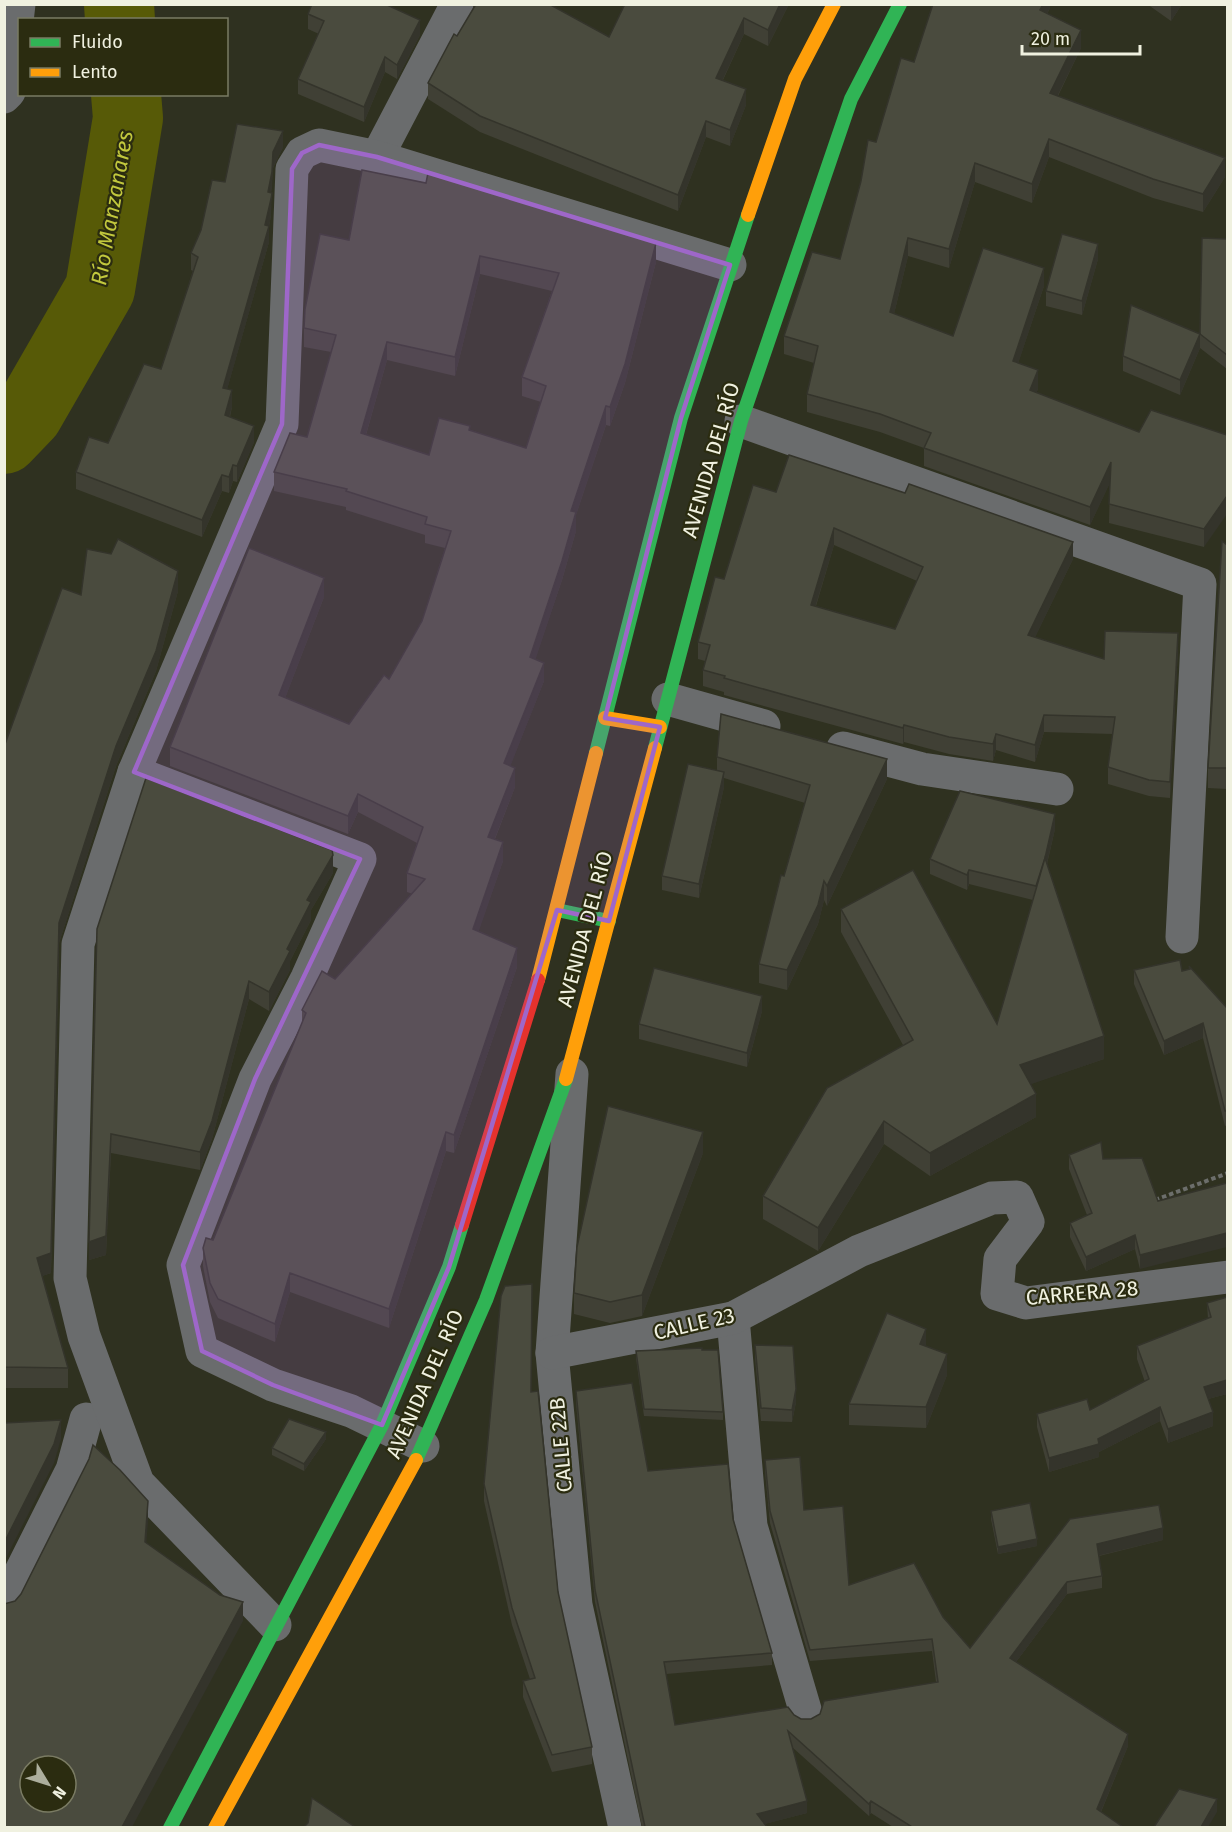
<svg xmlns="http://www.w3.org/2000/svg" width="1232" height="1832" font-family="'Fira Sans',sans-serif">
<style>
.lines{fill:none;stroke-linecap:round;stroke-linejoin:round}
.river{stroke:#575a07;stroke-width:70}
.path{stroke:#6c6e6b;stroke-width:4;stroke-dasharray:4.5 3;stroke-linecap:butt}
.street{stroke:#6a6c6d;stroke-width:33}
.fast{stroke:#30b455;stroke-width:14}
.slow{stroke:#ff9f0a;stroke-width:14}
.jam{stroke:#e5322d;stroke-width:14}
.wall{fill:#404035;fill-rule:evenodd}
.shaded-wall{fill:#34342b}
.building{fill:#4a4b3e;stroke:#34342b;stroke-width:1.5;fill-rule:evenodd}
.marked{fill:#9e67c9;fill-opacity:0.2;stroke:#9e67c9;stroke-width:4.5;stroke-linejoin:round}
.labels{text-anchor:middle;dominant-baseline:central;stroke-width:4.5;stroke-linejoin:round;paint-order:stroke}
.street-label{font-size:21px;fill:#f0f1e0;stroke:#2b2c10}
.water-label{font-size:22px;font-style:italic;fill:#c2c83d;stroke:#2b2c10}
</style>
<rect width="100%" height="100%" fill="#2f3120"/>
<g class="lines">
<!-- river -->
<g class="river">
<path d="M119 4 120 20"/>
<path d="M4 439 28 414 100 289 128 118 126 94"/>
</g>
<!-- path -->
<path class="path" d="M1155 1200 1228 1173"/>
<!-- street -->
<g class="street">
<path d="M4 97 9 92 19 4"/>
<path d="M377 157 457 4"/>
<path d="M741 421 1200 584 1182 937"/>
<path d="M668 699 764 726"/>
<path d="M843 748 922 769 1057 789"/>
<path d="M134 772 360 859 307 978 255 1079 183 1265 202 1351 273 1385 351 1411 423 1446"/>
<path d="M572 1074 552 1353 576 1605 625 1828"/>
<path d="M733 1318 751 1526 806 1713"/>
<path d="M552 1353 733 1318 859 1251 992 1198 1017 1197 1028 1222 1000 1259 997 1294 1026 1303 1228 1277"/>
<path d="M4 1605 72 1470 86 1419"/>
<path d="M275 1625 138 1483 84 1336 70 1278 78 944 134 772 282 424 292 169 302 153 319 145 377 157 730 265"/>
</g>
<!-- fast -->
<g class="fast">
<path d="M655 748 741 421 851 99 900 4"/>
<path d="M596 753 681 418 748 215"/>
<path d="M557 910 609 921"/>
<path d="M416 1460 486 1300 566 1079"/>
<path d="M170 1828 382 1425 449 1267 462 1225"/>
</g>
<!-- slow -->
<g class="slow">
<path d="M748 215 795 79 834 4"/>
<path d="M605 718 660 727"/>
<path d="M538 980 596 753"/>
<path d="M566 1079 655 748"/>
<path d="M215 1828 416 1460"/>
</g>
<!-- jam -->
<path class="jam" d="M462 1225 538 980"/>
</g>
<!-- wall -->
<g class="wall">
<path d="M625 4H789L768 46 744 34 723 80 746 105 730 146 706 137 678 211 480 132 428 99V83L457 36 609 37Z"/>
<path d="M1050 4V8L1047 14 1081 48 1058 96 1225 177 1203 212 1153 198 1049 157 1032 203 975 182 949 268 908 256 894 314 953 336 1044 286 1018 363 1038 389 1036 393 1139 432 1227 435 1204 547 1109 523 1110 482 1090 525 924 466V448L880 432 807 412V394L814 363 784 354V336L840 259 876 142 914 62Z"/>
<path d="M1147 4H1182L1171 21Z"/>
<path d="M308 14 420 35 397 79 385 72 364 122 298 94V79L319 34 308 29Z"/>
<path d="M283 147 273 168 271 193V215L269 227V242L227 389 232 407 230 417 254 442 237 482 233 481 229 493 222 491 202 537 76 489V472L108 443 161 369 193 271 191 270V253L225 182Z"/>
<path d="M1227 239V369L1200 348V334Z"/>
<path d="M349 240 656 262 625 383 610 426 606 425 576 515V531L562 580 535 659 544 681 510 766 515 787 495 839 503 861 478 932 517 967 454 1153 446 1151 389 1328 290 1292 275 1342 218 1318 210 1302 203 1266V1248L213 1240 302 1025V1010L335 979 413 894 407 892V873L417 843 358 812 348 834 170 766V747L324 597 285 698 349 724 389 679 422 621 445 548 425 543V535L346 510V507L274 491V472L307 437 331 352 304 347V328ZM480 274 552 291 522 377V396L541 402 526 448 470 430 429 455 366 435 387 360 455 376Z"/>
<path d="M1098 259 1082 315 1046 306V291Z"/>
<path d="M1200 348 1180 395 1123 371V356Z"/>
<path d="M776 492 1073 559 1035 637 1104 659 1178 649 1170 798 1149 796 1108 784V767L1113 734 1044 732 1035 762 996 750 993 761 949 754 904 742 903 744 724 695V692L703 686V670L705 661 698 659V642L724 579ZM834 545 917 581 895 629 816 606Z"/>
<path d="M1227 545V789L1208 788V768Z"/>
<path d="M178 591 156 671 116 766 59 943 51 1273 42 1276 68 1368V1388H4V747L81 595Z"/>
<path d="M717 757 887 779 827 906 824 900 818 924 787 990 759 983V964L805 803 724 778V787L699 898 662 890V876L717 771Z"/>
<path d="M1055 829 1047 864 1104 1059 1030 1084 1036 1117 930 1176 884 1144 818 1251 763 1219V1196L903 1045 841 932V909L997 1024 1033 900 969 884 967 890 930 874V859Z"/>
<path d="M333 873 311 910V920L290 961V970L269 1011 249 999 212 1139 200 1170 111 1153 106 1255 89 1260 97 929Z"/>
<path d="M1189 966 1227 1008V1125L1225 1126 1203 1038 1164 1055 1134 984V970L1182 971 1189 970Z"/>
<path d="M762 1011 747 1067 639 1039V1024Z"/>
<path d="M703 1153 642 1316 610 1323 574 1314V1293Z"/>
<path d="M1069 1155 1103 1159 1158 1201 1140 1269 1135 1249 1086 1271 1070 1237V1223L1087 1215 1069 1169Z"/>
<path d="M1227 1297V1394L1208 1399 1213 1426 1168 1443 1160 1421 1099 1452V1457L1049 1472 1037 1427V1414L1090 1410 1145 1382 1137 1359V1346L1208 1319 1207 1303Z"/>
<path d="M755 1345 796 1402 792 1422 761 1421 755 1358Z"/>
<path d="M702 1350 723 1412V1420L644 1416 636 1358V1351Z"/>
<path d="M947 1375 926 1428 849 1425V1404Z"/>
<path d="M576 1391 648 1471 733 1519 772 1653V1665L666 1674 675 1725 794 1715 801 1719H811L936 1682 932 1651 810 1661 770 1523 765 1472V1460L804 1510 849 1585 943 1617 970 1648 1070 1519 1163 1540 1099 1556 1102 1576V1588L1067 1594 1016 1662 1128 1746 1101 1812 1123 1827H893L871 1813 869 1816 792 1747 807 1813 764 1824 767 1827H642L595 1602 576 1403Z"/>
<path d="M531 1392 558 1592 592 1747V1764L552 1772 523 1697V1681L530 1679 512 1625 484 1501V1484Z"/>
<path d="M326 1439 304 1471 272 1455V1448Z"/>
<path d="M991 1511 1037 1546 998 1554 991 1519Z"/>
</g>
<!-- shaded-wall -->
<g class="shaded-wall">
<path d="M780 4H789L768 46V30Z"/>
<path d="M1043 4H1050V8L1040 28V10Z"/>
<path d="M1171 4H1182L1171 21Z"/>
<path d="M744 18V34L716 94V78Z"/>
<path d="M420 20V35L397 79V65Z"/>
<path d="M1081 30V48L1050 111V93Z"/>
<path d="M385 57V72L364 122V107Z"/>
<path d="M746 89V105L730 146V130Z"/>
<path d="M706 121V137L678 211V195Z"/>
<path d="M283 131V147L273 168 272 189 268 208V192L273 152Z"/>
<path d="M1049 139V157L1032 203V184Z"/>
<path d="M1225 158V177L1203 212V194Z"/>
<path d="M975 163V182L949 268V249Z"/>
<path d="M272 193 271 215 269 227V242L223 404V388L265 225Z"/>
<path d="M908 238V256L890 331V312Z"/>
<path d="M656 243V262L625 383 610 426V407Z"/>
<path d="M1098 244V259L1082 315V301Z"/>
<path d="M480 256V274L455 376V357Z"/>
<path d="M1044 268V286L1013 379V361Z"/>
<path d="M1200 334V348L1180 395V380Z"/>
<path d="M387 342V360L361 452V433Z"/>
<path d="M1038 370V389L1030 409V390Z"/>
<path d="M232 390V407L225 432V415Z"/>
<path d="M606 406V425L576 515V531L562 580 530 676V657L571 511Z"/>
<path d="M254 426V442L237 482V466Z"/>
<path d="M1111 462V481L1090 525V507Z"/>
<path d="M233 465V481L229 493V477Z"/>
<path d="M222 475V491L202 537V520Z"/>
<path d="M1227 496V514L1204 547V529Z"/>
<path d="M834 528V545L811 621V605Z"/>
<path d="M1073 542V559L1028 652V635Z"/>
<path d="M178 571V591L156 671 116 766 59 943 51 1273 37 1278V1258L59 923 116 746Z"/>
<path d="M324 578V597L279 714V695Z"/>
<path d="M1178 633V649L1170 798V782Z"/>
<path d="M544 663V681L504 782V763Z"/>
<path d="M1044 715V732L1035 762V745Z"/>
<path d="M904 725V742L903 744V728Z"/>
<path d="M996 734V750L993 761V744Z"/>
<path d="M887 759V779L827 906V886Z"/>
<path d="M515 768V787L488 856V837Z"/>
<path d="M724 772V787L699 898V884Z"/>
<path d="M358 794V812L348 834V816Z"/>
<path d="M1055 814V829L1038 901V887Z"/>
<path d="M503 842V861L473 948V929Z"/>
<path d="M333 855V873L311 910V920L290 961V970L269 1011V992L307 900Z"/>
<path d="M969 870V884L967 890V875Z"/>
<path d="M824 881V900L818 924 787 990V970Z"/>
<path d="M517 948V967L454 1153V1135Z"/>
<path d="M249 981V999L212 1139 200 1170V1152Z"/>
<path d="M762 996V1011L747 1067V1053Z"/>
<path d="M1203 1023V1038L1164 1055V1041Z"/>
<path d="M1104 1036V1059L1020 1088V1065Z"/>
<path d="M1036 1094V1117L930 1176V1153Z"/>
<path d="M884 1121V1144L818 1251V1228Z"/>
<path d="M446 1132V1151L389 1328V1309Z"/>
<path d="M703 1132V1153L642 1316V1295Z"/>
<path d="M111 1134 106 1255 89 1260V1242Z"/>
<path d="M1227 1233V1247L1140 1269V1255Z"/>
<path d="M1135 1235V1249L1086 1271V1257Z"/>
<path d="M290 1273V1292L275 1342V1324Z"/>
<path d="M926 1329V1350L920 1344Z"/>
<path d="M947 1354V1375L926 1428V1407Z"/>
<path d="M1227 1380V1394L1204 1400V1387Z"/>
<path d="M796 1389V1402L792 1422V1410Z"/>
<path d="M1160 1407V1421L1099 1452V1457L1049 1472V1458L1098 1439Z"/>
<path d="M1213 1412V1426L1168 1443V1429Z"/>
<path d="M61 1420V1439L54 1463 4 1562V1543Z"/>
<path d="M326 1432V1439L304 1471V1464Z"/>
<path d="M148 1501V1521L145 1561V1542Z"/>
<path d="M1163 1528V1540L1097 1556V1544Z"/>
<path d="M1037 1539V1546L998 1554V1547Z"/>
<path d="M1067 1582V1594L1010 1670V1658Z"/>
<path d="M243 1602V1621L132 1827H122Z"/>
<path d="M1128 1734V1746L1097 1821V1809Z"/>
<path d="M1217 1799V1812L1208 1827H1201Z"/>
<path d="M807 1801V1813L757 1826V1814Z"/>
<path d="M871 1801V1813L869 1816V1804Z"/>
</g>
<!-- building -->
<g class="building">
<path d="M312 4H385L420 20 397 65 385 57 364 107 298 79 324 21 308 14Z"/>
<path d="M476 4H549L609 37 625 4H780L768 30 744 18 716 78 746 89 730 130 706 121 678 195 480 116 428 83 454 34 457 36Z"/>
<path d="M933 4H1043L1040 10 1081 30 1050 93 1225 158 1203 194 1153 179 1049 139 1032 184 975 163 949 249 908 238 890 312 953 336 983 248 1044 268 1013 361 1038 370 1030 390 1139 432 1151 410 1227 435V496L1204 529 1109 504 1111 462 1090 507 924 448 931 433 880 414 807 394 818 346 784 336 812 252 840 259 861 181 868 140 876 142 901 58 914 62Z"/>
<path d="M237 124 283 131 273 152 272 172 268 192 272 193 271 199 265 225 269 226 223 388 232 390 225 415 254 426 237 466 233 465 229 477 222 475 202 520 76 472 89 437 108 443 144 364 161 369 198 257 191 253 201 230 212 180 225 182Z"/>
<path d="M362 170 426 183 428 173 656 243 625 364 610 407 606 406 571 511 576 512 562 561 530 657 544 663 504 763 515 768 488 837 503 842 473 929 517 948 454 1135 446 1132 389 1309 290 1273 275 1324 218 1299 210 1283 203 1248 206 1238 213 1240 306 1013 302 1010 322 971 335 979 425 879 407 873 423 827 358 794 348 816 170 747 249 548 324 578 279 695 349 724 384 675 389 679 422 621 451 531 425 524 427 517 346 491 347 489 274 472 290 433 307 437 336 335 304 328 305 309 320 234 349 240ZM480 256 559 273 522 377 546 386 526 448 469 430 470 426 439 418 429 455 361 433 387 342 455 357Z"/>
<path d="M1062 234 1098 244 1082 301 1046 291Z"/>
<path d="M1202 238 1227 239V355L1200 334Z"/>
<path d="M1131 305 1200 334 1180 380 1123 356Z"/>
<path d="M789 455 905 493 909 484 1073 542 1028 635 1104 659 1105 631 1178 633 1170 782 1149 780 1108 767 1115 717 1044 715 1035 745 996 734 993 744 949 737 904 725 903 728 724 678 725 676 703 670 710 645 698 642 715 577 724 579 753 485 776 492ZM834 528 923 567 895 629 811 605Z"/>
<path d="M118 539 178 571 156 651 116 746 59 923 51 1253 37 1258 68 1368 4 1367V747L62 588 81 595 87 549 111 554Z"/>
<path d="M1222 541 1227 545V768H1208Z"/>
<path d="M721 714 887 759 827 886 824 881 818 905 787 970 759 964 781 875 784 876 810 785 717 757Z"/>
<path d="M688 764 724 772 699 884 662 876Z"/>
<path d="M146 778 332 850 333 855 307 900 311 902 287 949 290 951 269 992 249 981 212 1121 200 1152 111 1134 106 1236 89 1242 97 929Z"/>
<path d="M960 791 1055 814 1045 858 1036 886 969 870 967 875 930 859Z"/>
<path d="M1045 858 1104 1036 1020 1065 1036 1094 930 1153 884 1121 818 1228 763 1196 827 1088 913 1040 841 909 913 870 997 1024Z"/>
<path d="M1180 960 1182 971 1190 969 1189 966 1227 1008V1111H1225L1203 1023 1164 1041 1134 970Z"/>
<path d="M654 968 762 996 747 1053 639 1024Z"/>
<path d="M608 1106 703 1132 642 1295 610 1302 574 1293 577 1247Z"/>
<path d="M1101 1142 1103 1159 1142 1158 1158 1201 1227 1183V1233L1140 1255 1135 1235 1086 1257 1070 1223 1092 1213 1069 1155Z"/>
<path d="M532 1284 531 1392 538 1391 558 1592 592 1747 552 1755 523 1681 535 1678 512 1608 484 1484 501 1296 505 1286Z"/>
<path d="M1227 1297V1380L1204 1387 1213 1412 1168 1429 1160 1407 1098 1439 1099 1444 1049 1458 1037 1414 1087 1399 1090 1410 1149 1379 1137 1346 1211 1317 1207 1303Z"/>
<path d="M887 1313 926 1329 920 1344 947 1354 926 1407 849 1404Z"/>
<path d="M755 1345 793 1346 796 1389 792 1410 761 1408Z"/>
<path d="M702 1348V1350H718L723 1412 644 1409 636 1351Z"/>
<path d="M632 1383 648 1471 728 1464 733 1519 772 1653 664 1662 675 1725 788 1707 794 1715 801 1719H811L820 1714 824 1701 938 1682 932 1639 810 1650 770 1511 765 1460 800 1457 804 1510 843 1506 849 1585 914 1563 943 1617 970 1648 1070 1519 1159 1505 1163 1528 1097 1544 1102 1576 1067 1582 1010 1658 1128 1734 1097 1809 1123 1827H912L871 1801 869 1804 788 1731 807 1801 757 1814 767 1827H645L595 1590 576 1391Z"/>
<path d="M289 1419 326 1432 304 1464 272 1448Z"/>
<path d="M61 1420 54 1444 4 1543V1423Z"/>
<path d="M93 1445 120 1470 148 1501 145 1542 220 1595 243 1602 122 1827H4V1604L15 1601 21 1594 89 1459ZM30 1766H66V1802H30Z"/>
<path d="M1030 1503 1037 1539 998 1547 991 1511Z"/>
<path d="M1179 1789 1217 1799 1201 1827H1154Z"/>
<path d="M312 1798 355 1827H304L308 1823Z"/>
</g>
<!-- marked area -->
<path class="marked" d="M319 145 377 157 730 265 681 418 605 718 660 727 609 921 557 910 449 1267 382 1425 273 1385 202 1351 183 1265 255 1079 360 859 134 772 282 424 292 169 302 153Z"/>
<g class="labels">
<!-- street labels -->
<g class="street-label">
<text transform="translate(711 460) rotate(-74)">AVENIDA DEL RÍO</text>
<text transform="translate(585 929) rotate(-75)">AVENIDA DEL RÍO</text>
<text transform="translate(1082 1293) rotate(-5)">CARRERA 28</text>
<text transform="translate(694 1324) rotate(-13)">CALLE 23</text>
<text transform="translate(425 1384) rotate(-66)">AVENIDA DEL RÍO</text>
<text transform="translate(561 1445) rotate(-95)">CALLE 22B</text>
</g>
<!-- water labels -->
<g class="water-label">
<text transform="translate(112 208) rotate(-80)">Río Manzanares</text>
</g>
</g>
<!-- border -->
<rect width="1232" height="1832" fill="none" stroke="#f0f1e0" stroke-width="12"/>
<!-- legend -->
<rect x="18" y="18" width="210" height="78" fill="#2b2c10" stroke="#7a7b63" stroke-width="1.5"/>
<rect x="30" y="38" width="30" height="9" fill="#30b455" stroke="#7a7b63" stroke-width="1.5"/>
<text x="72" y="48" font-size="18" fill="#f0f1e0">Fluido</text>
<rect x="30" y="68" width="30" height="9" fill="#ff9f0a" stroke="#7a7b63" stroke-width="1.5"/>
<text x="72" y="78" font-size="18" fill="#f0f1e0">Lento</text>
<!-- north arrow -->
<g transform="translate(48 1784) rotate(128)"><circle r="28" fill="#2b2c10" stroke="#7a7b63" stroke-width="1.5"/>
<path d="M0-4.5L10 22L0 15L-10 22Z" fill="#acae9d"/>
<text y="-9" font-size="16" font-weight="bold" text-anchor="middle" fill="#f0f1e0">N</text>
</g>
<!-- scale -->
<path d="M1022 45v9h118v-9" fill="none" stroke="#f0f1e0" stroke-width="3"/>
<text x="1031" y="45" font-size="18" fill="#f0f1e0" stroke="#2b2c10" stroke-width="4.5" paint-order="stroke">20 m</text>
</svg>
